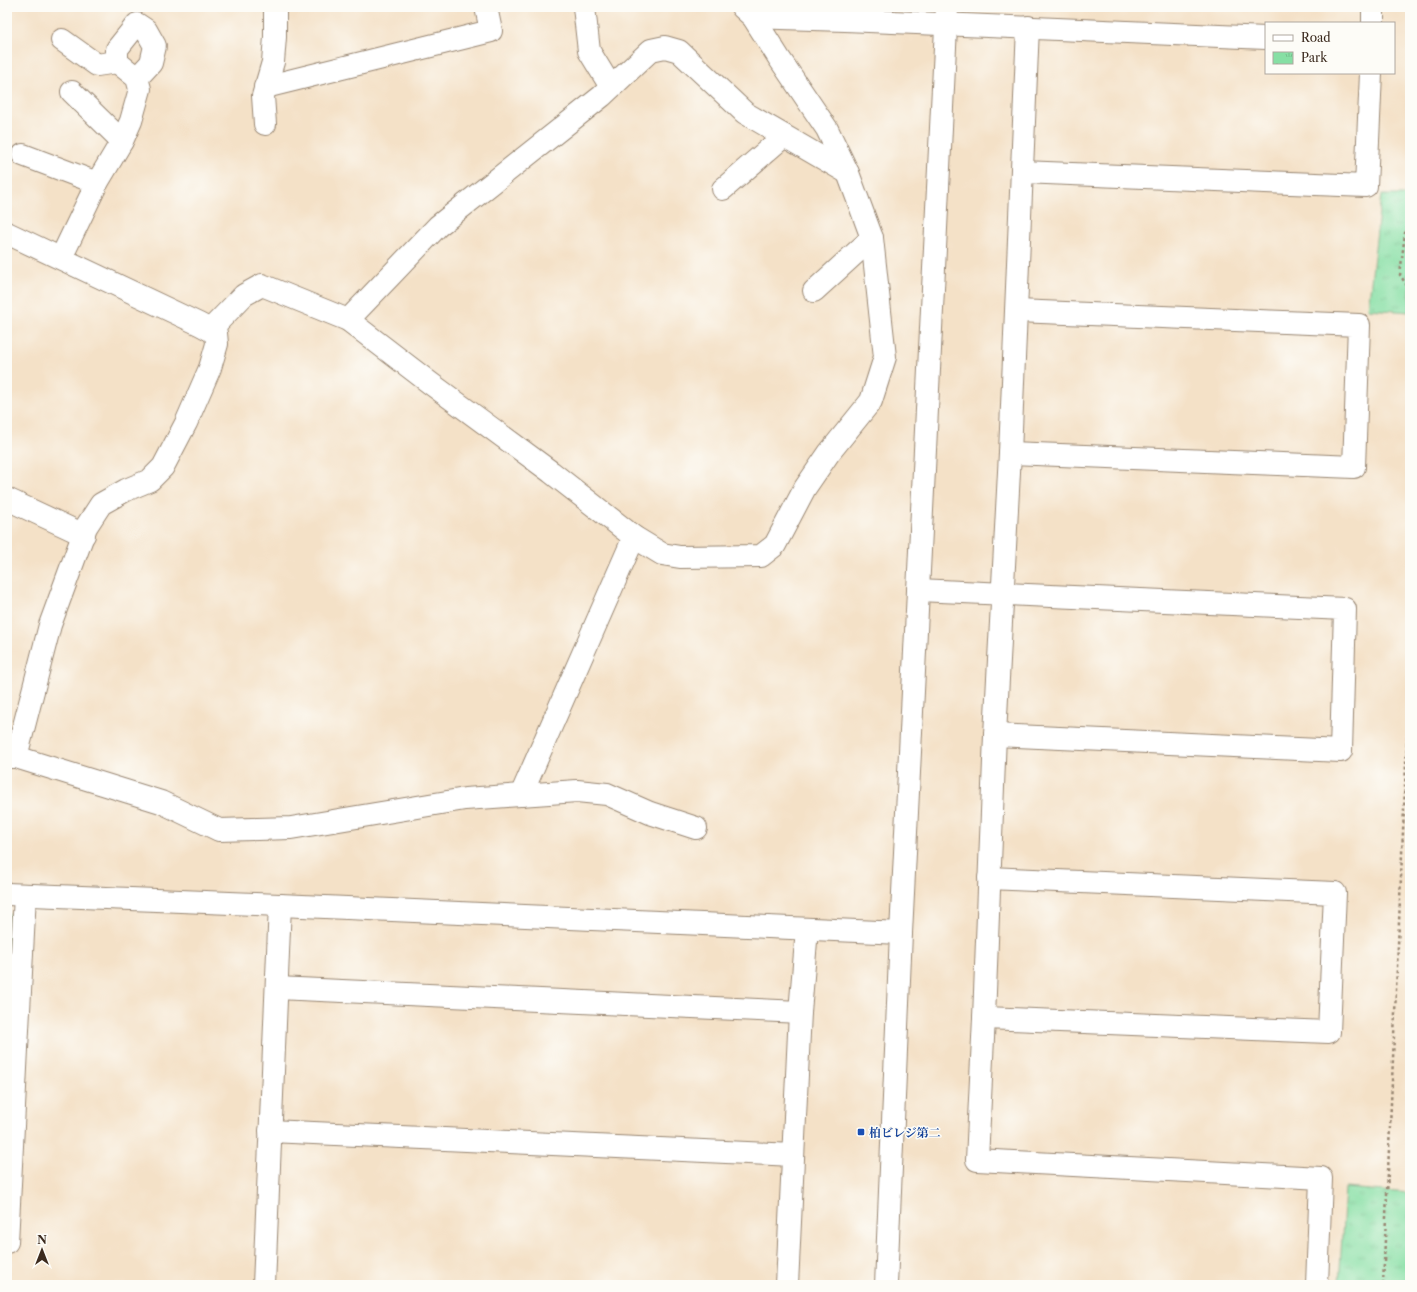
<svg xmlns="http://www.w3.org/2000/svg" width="1417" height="1292" font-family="'Libre Caslon Text','Noto Serif JP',serif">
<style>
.park{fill:url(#park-tufts);stroke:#608461}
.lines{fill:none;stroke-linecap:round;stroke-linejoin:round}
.minor-casing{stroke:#988672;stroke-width:24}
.path{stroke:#988672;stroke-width:2.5;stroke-dasharray:3 3;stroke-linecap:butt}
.minor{stroke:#fff;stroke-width:22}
.transit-dot{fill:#1a4fb4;stroke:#fdfcf7;stroke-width:1.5}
.labels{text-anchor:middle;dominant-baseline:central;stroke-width:3;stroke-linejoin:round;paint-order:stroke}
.transit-label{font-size:12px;font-weight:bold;fill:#164399;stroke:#fdfcf7;text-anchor:start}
</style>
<defs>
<pattern id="park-tufts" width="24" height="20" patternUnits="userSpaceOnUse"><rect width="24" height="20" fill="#86dfa4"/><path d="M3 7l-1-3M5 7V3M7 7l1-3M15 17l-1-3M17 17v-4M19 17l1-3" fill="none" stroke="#75c08d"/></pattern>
</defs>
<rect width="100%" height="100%" fill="#fdfcf7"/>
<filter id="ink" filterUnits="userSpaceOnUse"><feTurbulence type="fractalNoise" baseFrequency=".025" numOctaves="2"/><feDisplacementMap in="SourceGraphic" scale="8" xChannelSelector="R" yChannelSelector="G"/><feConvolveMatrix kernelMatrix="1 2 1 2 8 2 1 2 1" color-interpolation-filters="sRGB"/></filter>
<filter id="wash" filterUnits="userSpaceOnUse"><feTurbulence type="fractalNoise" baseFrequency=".012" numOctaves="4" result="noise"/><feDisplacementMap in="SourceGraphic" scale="16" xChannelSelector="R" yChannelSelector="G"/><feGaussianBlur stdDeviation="0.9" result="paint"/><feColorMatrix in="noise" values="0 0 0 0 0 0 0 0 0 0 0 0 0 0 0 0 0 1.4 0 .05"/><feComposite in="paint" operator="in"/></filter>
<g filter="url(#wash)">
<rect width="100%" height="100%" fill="#f4e1c7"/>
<!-- park -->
<g class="park">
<path d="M1381 195H1410V312L1368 309Z"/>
<path d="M7 911 11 916 7 997Z"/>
<path d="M1345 1188 1410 1193V1285H1339Z"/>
</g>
</g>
<g filter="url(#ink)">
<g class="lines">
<defs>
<g id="minor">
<path d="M584 7 589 51 611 87"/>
<path d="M753 17 845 20 1266 38"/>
<path d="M1373 23V7"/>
<path d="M1028 27 1010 453 995 735 984 1018 977 1160 1321 1178 1317 1285"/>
<path d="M62 40 97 65 117 62"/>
<path d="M265 87 491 31 486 7"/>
<path d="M265 124 263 96 273 62 275 37V7"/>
<path d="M122 141 131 121 140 89 137 78 151 63 155 46 146 30 137 24 117 49V62L137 78"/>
<path d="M23 155 97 183"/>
<path d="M1022 172 1366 186 1371 73"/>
<path d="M723 189 784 136"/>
<path d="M7 233 199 324 216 333 217 344 210 368 186 423 163 467 150 480 126 490 101 504 86 527 50 625 16 757"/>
<path d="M61 258 97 183 122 141 72 92"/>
<path d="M814 291 872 238"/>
<path d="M348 320 438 226 602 96 651 50 665 47 679 51 745 113 848 173"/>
<path d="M210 330 244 295 262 285 348 320 430 383 551 472 634 537 662 554 680 557 761 556 775 545 805 488 829 453 871 401 885 357 872 238 848 173 827 129 779 58 753 17 742 7"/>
<path d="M1010 453 1354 467 1359 325 1017 311"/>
<path d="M7 499 84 535"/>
<path d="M918 590 1345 609 1341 751 995 735"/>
<path d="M7 757H16L161 802 219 830 291 828 465 799 577 791 607 794 650 813 696 828"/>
<path d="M521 795 634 537"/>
<path d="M7 894 280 905 901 933"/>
<path d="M277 988 800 1012"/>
<path d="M984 1018 1329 1032 1335 893 989 878"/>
<path d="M270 1131 793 1155"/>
<path d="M7 1242 25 895"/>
<path d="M264 1285 280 905"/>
<path d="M787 1285 800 1012 807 929"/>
<path d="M886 1285 901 933 947 7"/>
</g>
</defs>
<!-- minor casing -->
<use href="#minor" class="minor-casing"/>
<!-- path -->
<g class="path">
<path d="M1410 227 1405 233 1400 275 1410 290"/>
<path d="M1383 1285 1410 673"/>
</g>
<!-- minor -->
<use href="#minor" class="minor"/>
</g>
</g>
<!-- markers -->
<rect class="transit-dot" x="857" y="1128" width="8" height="8" rx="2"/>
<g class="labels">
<!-- transit labels -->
<g class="transit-label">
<text x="869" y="1132">柏ビレジ第二</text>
</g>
</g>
<!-- margin -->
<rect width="1417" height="1292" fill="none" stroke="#fdfcf7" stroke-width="24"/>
<!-- legend -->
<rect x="1265" y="22" width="130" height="52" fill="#fdfcf7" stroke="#afa8a0"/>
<rect x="1273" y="35" width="20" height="6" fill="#ffffff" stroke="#afa8a0"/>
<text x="1301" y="42" font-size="12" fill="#3b2a1e">Road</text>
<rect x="1273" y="52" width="20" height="12" fill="url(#park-tufts)" stroke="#afa8a0"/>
<text x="1301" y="62" font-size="12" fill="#3b2a1e">Park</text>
<!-- north arrow -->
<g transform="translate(42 1250)" stroke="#fdfcf7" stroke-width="3" paint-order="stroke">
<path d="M0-3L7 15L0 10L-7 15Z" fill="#3b2a1e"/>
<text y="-6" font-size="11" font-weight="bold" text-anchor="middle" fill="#3b2a1e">N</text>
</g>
</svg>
